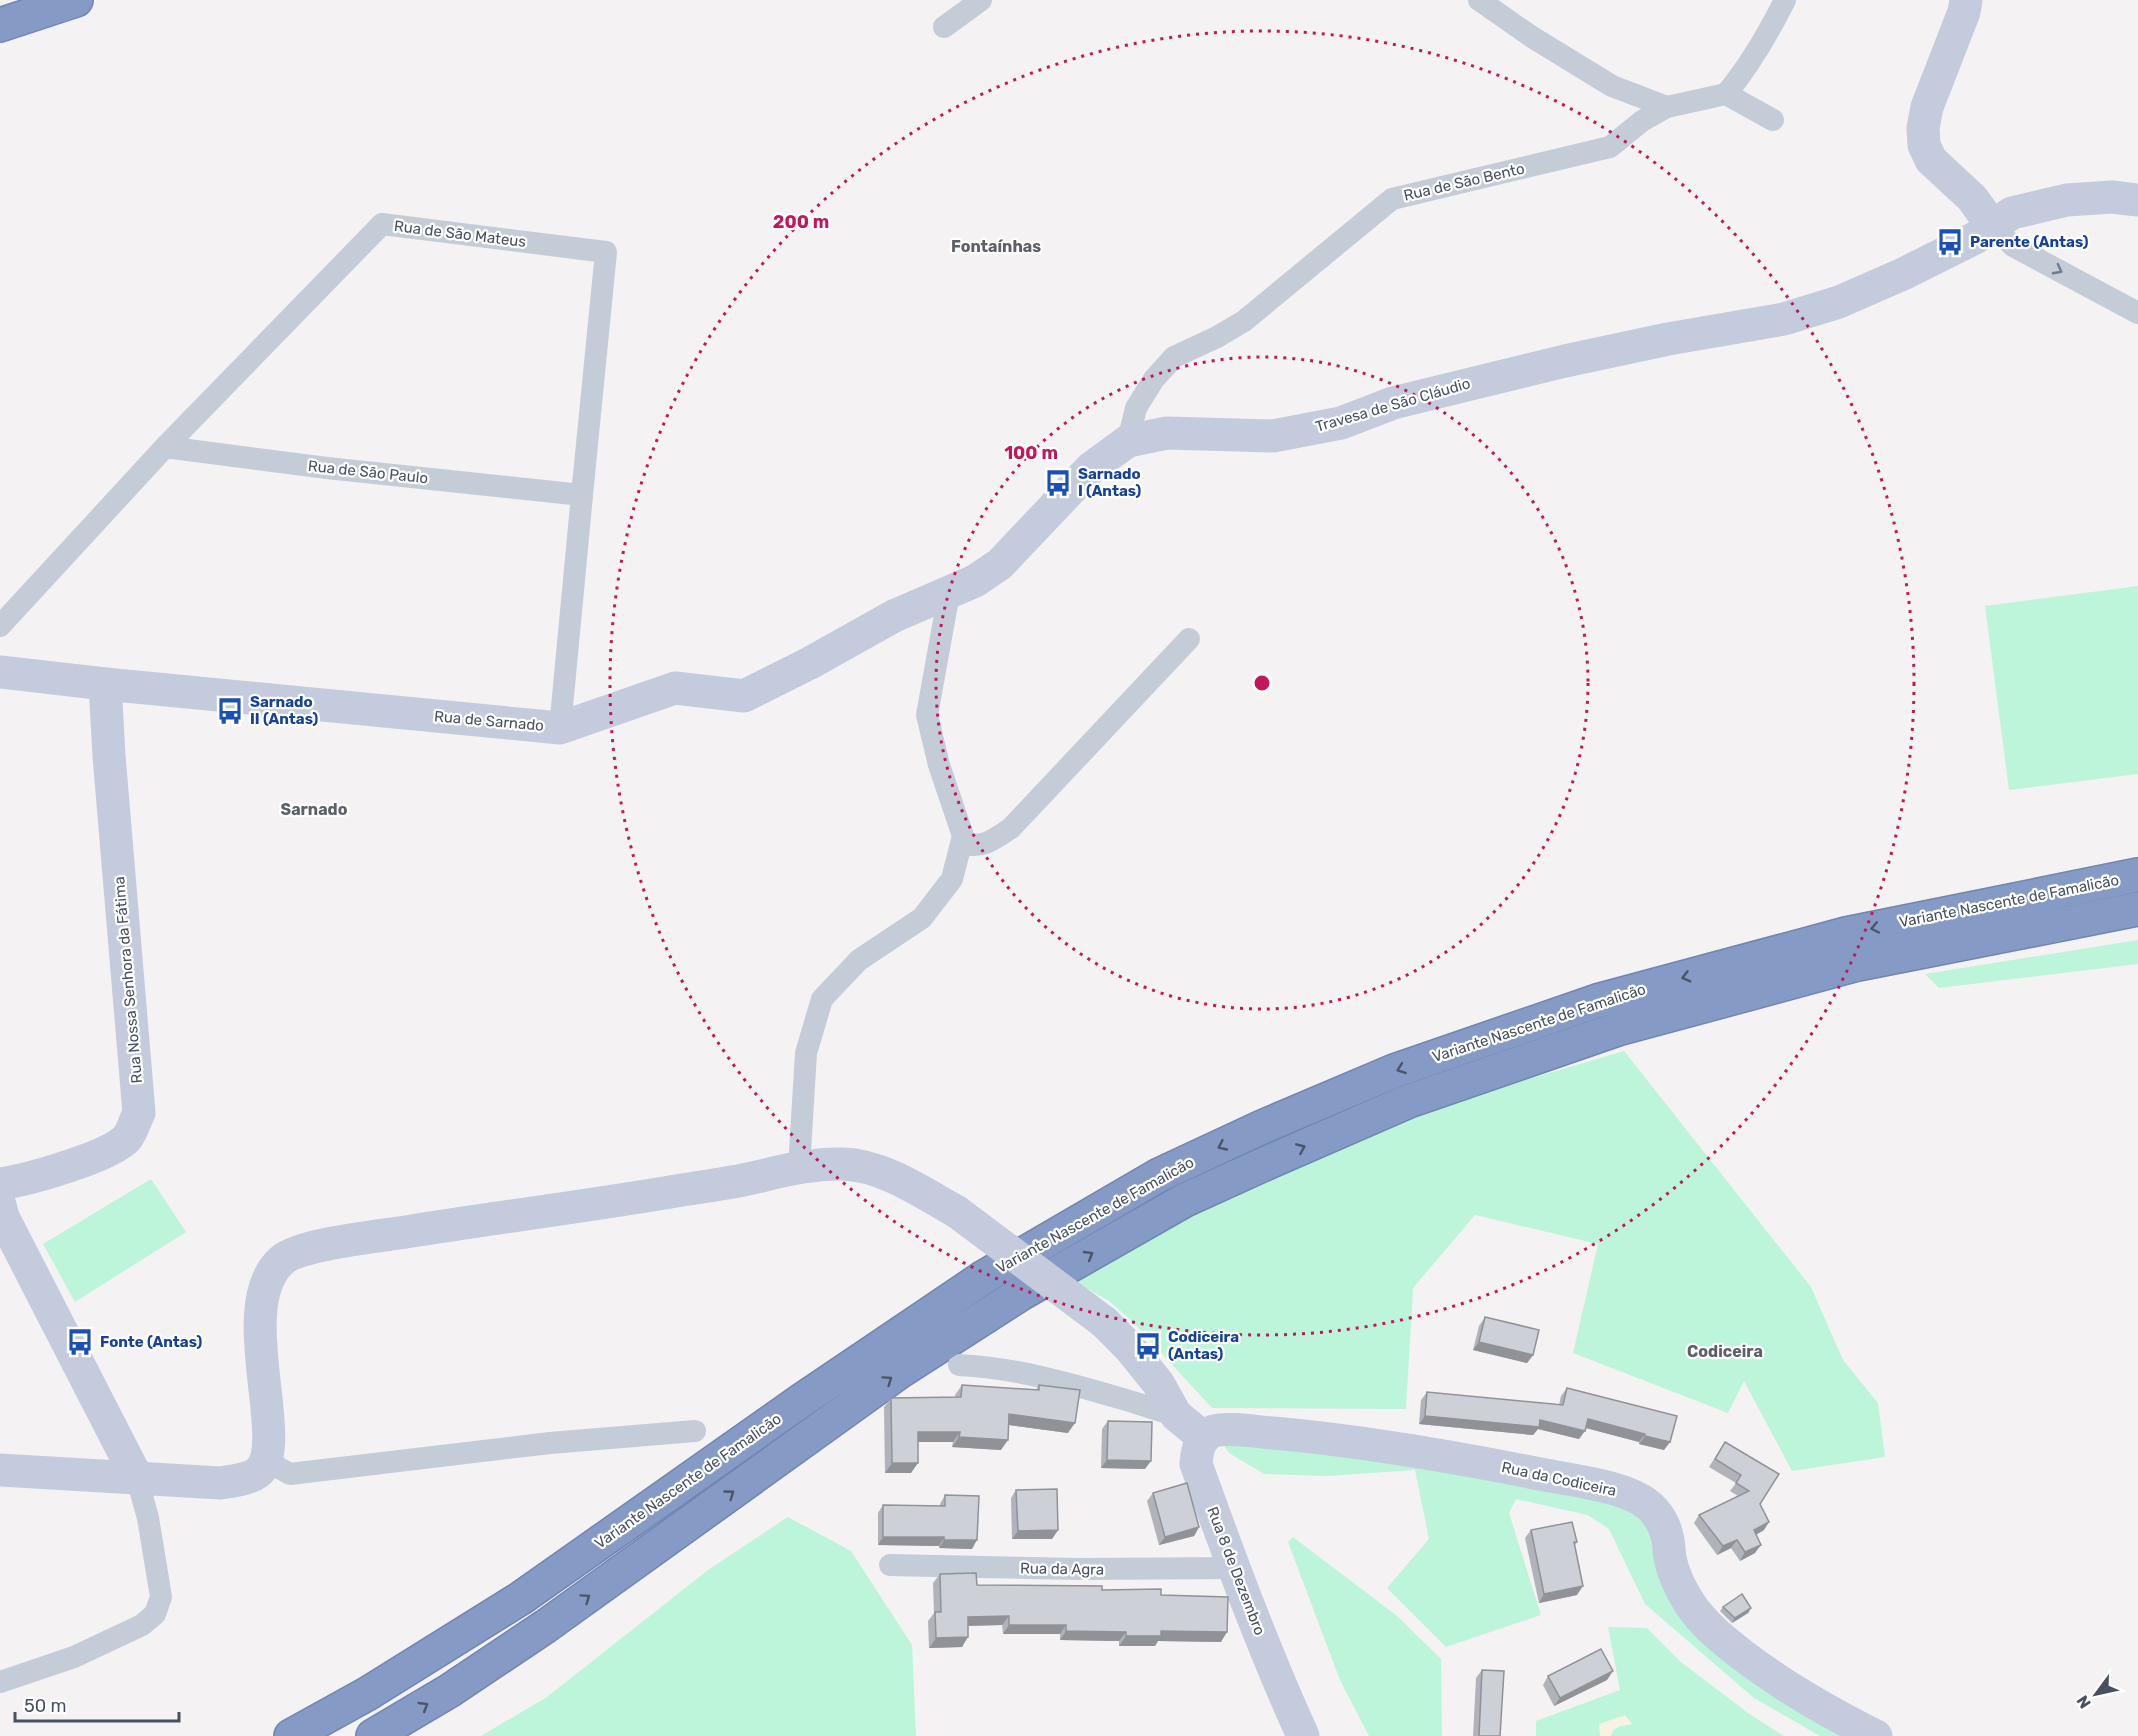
<svg xmlns="http://www.w3.org/2000/svg" width="2138" height="1736" font-family="Rubik,sans-serif">
<style>
.green{fill:#bdf5db}
.sand{fill:#f6f3e2}
.lines{fill:none;stroke-linecap:round;stroke-linejoin:round}
.highway-casing{stroke:#7085b1;stroke-width:36}
.street{stroke:#c4ccd8;stroke-width:22}
.secondary{stroke:#c3cbdc;stroke-width:33}
.highway{stroke:#859bc5;stroke-width:33}
.secondary-bridge{stroke:#c3cbdc;stroke-width:33}
.wall{fill:#b1b3ba}
.shaded-wall{fill:#909297}
.building{fill:#ced0d8;stroke:#909297;stroke-width:1.5}
.oneway{stroke:#737c8b}
.oneway2{stroke:#4a5567}
.ring{fill:none;stroke:#c2185b;stroke-width:3;stroke-dasharray:3 6}
.labels{text-anchor:middle;dominant-baseline:central;stroke-width:4.5;stroke-linejoin:round;paint-order:stroke}
.street-label{font-size:15px;fill:#475162;stroke:#fff}
.transit-label{font-size:15px;font-weight:bold;fill:#164399;stroke:#fff;text-anchor:start}
.neighbourhood-label{font-size:16px;font-weight:bold;fill:#5d6068;stroke:#fff}
.centre{fill:#c2185b;stroke:#fff;stroke-width:3}
.ring-label{font-size:18px;text-anchor:middle;font-weight:bold;fill:#c2185b;stroke:#fff;stroke-width:4.5;stroke-linejoin:round;paint-order:stroke}
</style>
<rect width="100%" height="100%" fill="#f4f2f2"/>
<!-- green -->
<g class="green">
<path d="M2138 586V774L2009 790 1985 606Z"/>
<path d="M2138 940V964L1939 988 1925 974Z"/>
<path d="M1624 1051 1811 1287 1843 1360 1878 1403 1885 1457 1792 1471 1744 1381 1728 1413 1573 1353 1598 1244 1475 1215 1413 1288 1406 1409 1212 1408 1132 1321 1109 1301 1072 1280 1133 1243 1359 1138 1508 1085Z"/>
<path d="M151 1179 186 1232 75 1302 43 1244Z"/>
<path d="M1224 1445 1318 1449 1615 1504 1637 1515 1653 1531 1668 1586 1852 1736H1820L1754 1698 1645 1604 1609 1529 1588 1515 1516 1499 1509 1513 1541 1615 1446 1647 1387 1588 1429 1539 1415 1470 1327 1476 1264 1474 1229 1453Z"/>
<path d="M788 1517 851 1551 912 1645 916 1736H481L547 1697 708 1570Z"/>
<path d="M1293 1537 1397 1616 1441 1659 1442 1736H1369L1340 1680 1288 1542Z"/>
<path d="M1608 1627 1647 1628 1681 1662 1748 1713 1784 1736H1611L1613 1730 1620 1726 1632 1724H1600V1736H1536V1721L1620 1690Z"/>
</g>
<!-- sand -->
<path class="sand" d="M1625 1715 1632 1724 1620 1726 1613 1730 1611 1736H1600L1599 1724Z"/>
<g class="lines">
<defs>
<g id="highway">
<path d="M0 25 76 0"/>
<path d="M291 1736 367 1694 521 1598 802 1400 984 1277 1159 1175 1262 1127 1394 1071 1597 1001 1846 934 2138 875"/>
<path d="M373 1736 449 1691 546 1626 902 1370 1022 1293 1185 1200 1271 1161 1409 1101 1618 1029 1858 964 2138 909"/>
</g>
</defs>
<!-- highway casing -->
<use href="#highway" class="highway-casing"/>
<!-- street -->
<g class="street">
<path d="M1479 0 1532 37 1612 86 1667 107"/>
<path d="M944 27 981 0"/>
<path d="M1726 94C1750 65 1768 34 1785 0"/>
<path d="M1993 227 2013 246 2138 313"/>
<path d="M1128 441 1136 408 1154 379 1174 357 1217 337 1244 321 1392 199 1610 147 1642 121 1667 107 1726 94 1773 120"/>
<path d="M165 447 382 224 606 252 582 495"/>
<path d="M0 626 165 447 327 468 582 495 560 728"/>
<path d="M961 845C987 846 990 842 1011 828L1189 639"/>
<path d="M799 1168 806 1053 822 999 859 960 922 918 952 879 963 836 939 765 927 715 949 593"/>
<path d="M959 1365C1017 1368 1068 1383 1123 1399 1141 1404 1157 1411 1176 1415"/>
<path d="M265 1460 290 1474 550 1443 695 1431"/>
<path d="M890 1565 1080 1569 1234 1568"/>
<path d="M0 1682 74 1657 142 1625 155 1614 161 1597 148 1518 137 1478"/>
</g>
<!-- secondary -->
<g class="secondary">
<path d="M1966 0 1964 12 1927 107 1923 128 1924 145 1931 160 1972 198 1993 227"/>
<path d="M0 672 105 684 560 728 675 688 744 696 810 663 894 616 975 581 1000 564 1091 468 1128 441 1167 433 1273 436 1341 423 1393 403 1565 361 1668 339 1784 319 1839 302 1903 274 1975 238 2012 213 2067 200 2112 197 2138 200"/>
<path d="M0 1184C27 1180 110 1157 127 1138 132 1132 135 1120 139 1113L109 756 105 684"/>
<path d="M0 1205 3 1217 137 1478"/>
<path d="M1104 1322 1129 1347 1158 1383 1176 1415 1204 1438"/>
<path d="M0 1470 220 1483C231 1481 247 1480 257 1473 293 1448 230 1308 281 1261 298 1244 380 1236 406 1232 498 1217 590 1206 682 1190 702 1187 723 1184 743 1180 776 1173 809 1163 843 1164 883 1165 923 1193 957 1212"/>
<path d="M1303 1736C1263 1648 1229 1556 1196 1464 1197 1452 1199 1435 1214 1431 1229 1427 1257 1432 1273 1433 1365 1441 1455 1457 1545 1475 1573 1480 1618 1486 1641 1500 1654 1507 1664 1522 1667 1536 1669 1543 1669 1551 1670 1558 1673 1574 1681 1590 1690 1604 1704 1625 1724 1641 1745 1657 1786 1688 1830 1713 1876 1736"/>
</g>
<!-- highway -->
<use href="#highway" class="highway"/>
<!-- secondary-bridge -->
<path class="secondary-bridge" d="M957 1212 1104 1322"/>
</g>
<!-- wall -->
<g class="wall">
<path d="M1485 1317 1533 1355 1527 1363 1473 1350 1479 1326Z"/>
<path d="M962 1385 1036 1390 1039 1385 1068 1433 1009 1425 1001 1450 952 1447 953 1442H918L911 1473H885L884 1407 891 1398 955 1397V1395Z"/>
<path d="M1567 1388 1677 1416 1664 1450 1639 1444V1442L1586 1428 1579 1439 1538 1429 1533 1435 1419 1424 1421 1400 1427 1392 1559 1405 1561 1396Z"/>
<path d="M1108 1421 1145 1469 1101 1468 1102 1429Z"/>
<path d="M1725 1442 1760 1504 1764 1530 1756 1535 1755 1553 1740 1561 1731 1548 1717 1555 1694 1523 1699 1515 1738 1496 1730 1491 1736 1483 1709 1467Z"/>
<path d="M1016 1490 1058 1530 1052 1539H1012L1011 1498Z"/>
<path d="M1153 1493 1199 1527 1194 1536 1159 1545 1147 1501Z"/>
<path d="M945 1495 972 1549 939 1548V1546L878 1545V1513L883 1505 940 1506V1504Z"/>
<path d="M1531 1530 1577 1542 1575 1545 1577 1595 1539 1603 1525 1538Z"/>
<path d="M940 1574 977 1585 1102 1590 1161 1595 1221 1642 1158 1641 1155 1646H1119V1641L1060 1640V1634H1003L1002 1625 968 1626 962 1647 929 1648 928 1621 934 1613 933 1583Z"/>
<path d="M1723 1607 1751 1608 1748 1613 1732 1623 1720 1611Z"/>
<path d="M1482 1670 1500 1736H1473L1476 1678Z"/>
<path d="M1548 1676 1607 1680 1554 1706 1543 1685Z"/>
</g>
<!-- shaded-wall -->
<g class="shaded-wall">
<path d="M1479 1342 1533 1355 1527 1363 1473 1350Z"/>
<path d="M1009 1414 1075 1423 1068 1433 1002 1424Z"/>
<path d="M1425 1416 1540 1420 1585 1431 1579 1439 1538 1429 1533 1435 1419 1424Z"/>
<path d="M1588 1419 1645 1434 1639 1442 1582 1427Z"/>
<path d="M918 1432H960L953 1442H911Z"/>
<path d="M1645 1436 1670 1442 1664 1450 1639 1444Z"/>
<path d="M959 1437 1008 1440 1001 1450 952 1447Z"/>
<path d="M1107 1460 1151 1461 1145 1469 1101 1468Z"/>
<path d="M892 1463H918L911 1473H885Z"/>
<path d="M1769 1522 1764 1530 1748 1539 1754 1530Z"/>
<path d="M1199 1527 1194 1536 1159 1545 1165 1537Z"/>
<path d="M1058 1530 1052 1539H1012L1018 1531Z"/>
<path d="M883 1537H944L939 1546 878 1545Z"/>
<path d="M944 1540H977L972 1549 939 1548Z"/>
<path d="M1737 1540 1731 1548 1717 1555 1723 1546Z"/>
<path d="M1761 1545 1755 1553 1740 1561 1745 1552Z"/>
<path d="M1583 1586 1577 1595 1539 1603 1544 1594Z"/>
<path d="M1751 1608 1748 1613 1732 1623 1735 1618Z"/>
<path d="M1009 1616 1002 1625 961 1626 968 1617Z"/>
<path d="M1009 1625H1066L1060 1634H1003Z"/>
<path d="M1066 1631 1126 1632 1119 1641 1060 1640Z"/>
<path d="M1161 1631 1227 1632 1221 1642 1158 1641 1155 1646H1119L1126 1636Z"/>
<path d="M968 1637 962 1647 929 1648 936 1638Z"/>
<path d="M1613 1671 1607 1680 1554 1706 1560 1698Z"/>
</g>
<!-- building -->
<g class="building">
<path d="M1485 1317 1539 1330 1533 1355 1479 1342Z"/>
<path d="M962 1385 1039 1390V1385L1080 1390 1075 1423 1009 1414 1008 1440 959 1437 960 1432H918V1463H892L891 1398 961 1397Z"/>
<path d="M1567 1388 1677 1416 1670 1442 1645 1436V1434L1588 1419 1585 1431 1540 1420 1539 1427 1425 1416 1427 1392 1563 1405Z"/>
<path d="M1108 1421 1152 1422 1151 1461 1107 1460Z"/>
<path d="M1725 1442 1779 1474 1760 1504 1769 1522 1754 1530 1761 1545 1745 1552 1737 1540 1723 1546 1699 1515 1749 1491 1736 1483 1741 1475 1715 1459Z"/>
<path d="M1187 1483 1199 1527 1165 1537 1153 1493Z"/>
<path d="M1057 1489 1058 1530 1018 1531 1016 1490Z"/>
<path d="M945 1495 979 1496 977 1540H944V1537H883V1505L945 1506Z"/>
<path d="M1572 1522 1577 1542H1574L1583 1586 1544 1594 1531 1530Z"/>
<path d="M976 1573 977 1585 1102 1586V1590L1161 1589V1595L1228 1597 1227 1632 1161 1631V1636H1126V1632L1066 1631V1625H1009V1616L968 1617V1637L936 1638 935 1612H941L940 1574Z"/>
<path d="M1742 1594 1751 1608 1735 1618 1723 1607Z"/>
<path d="M1601 1649 1613 1671 1560 1698 1548 1676Z"/>
<path d="M1482 1670 1504 1671 1500 1736H1479Z"/>
</g>
<!-- one-way arrows -->
<defs><path id="oneway-chevron" d="M-2-3.5L2.5 0L-2 3.5" fill="none" stroke-width="1.6" stroke-linecap="round" stroke-linejoin="round" transform="scale(1.5)"/></defs>
<use class="oneway" href="#oneway-chevron" transform="translate(2058 270) rotate(28)"/>
<g class="oneway2">
<use href="#oneway-chevron" transform="translate(1875 928) rotate(168)"/>
<use href="#oneway-chevron" transform="translate(1686 977) rotate(165)"/>
<use href="#oneway-chevron" transform="translate(1401 1069) rotate(160)"/>
<use href="#oneway-chevron" transform="translate(1222 1146) rotate(155)"/>
<use href="#oneway-chevron" transform="translate(1301 1148) rotate(-23)"/>
<use href="#oneway-chevron" transform="translate(1089 1255) rotate(-30)"/>
<use href="#oneway-chevron" transform="translate(888 1380) rotate(-35)"/>
<use href="#oneway-chevron" transform="translate(730 1494) rotate(-36)"/>
<use href="#oneway-chevron" transform="translate(586 1598) rotate(-35)"/>
<use href="#oneway-chevron" transform="translate(424 1706) rotate(-31)"/>
</g>
<!-- distance rings -->
<g class="ring">
<circle cx="1262" cy="683" r="326"/>
<circle cx="1262" cy="683" r="652"/>
</g>
<!-- icons -->
<defs>
<symbol id="bus-bare" viewBox="-9 -9 18 18"><path d="M-5-6H5V4H4V6H2V4H-2V6H-4V4H-5ZM-3.5-4V0h7V-4ZM-3.5 1.2v1.5H-2V1.2ZM2 1.2v1.5H3.5V1.2Z" fill="#1a4fb4" stroke="#fff" stroke-width="2.5" paint-order="stroke"/></symbol>
</defs>
<g fill-rule="evenodd">
<use href="#bus-bare" x="1931" y="223" width="38" height="38"/>
<use href="#bus-bare" x="1039" y="464" width="38" height="38"/>
<use href="#bus-bare" x="211" y="692" width="38" height="38"/>
<use href="#bus-bare" x="61" y="1323" width="38" height="38"/>
<use href="#bus-bare" x="1129" y="1327" width="38" height="38"/>
</g>
<g class="labels">
<!-- street labels -->
<g class="street-label">
<text transform="translate(1464 182) rotate(-13)">Rua de São Bento</text>
<text transform="translate(460 234) rotate(7)">Rua de São Mateus</text>
<text transform="translate(1393 405) rotate(-16)">Travesa de São Cláudio</text>
<text transform="translate(368 472) rotate(6)">Rua de São Paulo</text>
<text transform="translate(489 721) rotate(5)">Rua de Sarnado</text>
<text transform="translate(2009 901) rotate(-11)">Variante Nascente de Famalicão</text>
<text transform="translate(128 980) rotate(-95)">Rua Nossa Senhora da Fátima</text>
<text transform="translate(1539 1023) rotate(-18)">Variante Nascente de Famalicão</text>
<text transform="translate(1095 1215) rotate(-29)">Variante Nascente de Famalicão</text>
<text transform="translate(1559 1479) rotate(12)">Rua da Codiceira</text>
<text transform="translate(688 1481) rotate(-35)">Variante Nascente de Famalicão</text>
<text transform="translate(1062 1569) rotate(1)">Rua da Agra</text>
<text transform="translate(1236 1571) rotate(69)">Rua 8 de Dezembro</text>
</g>
<!-- transit labels -->
<g class="transit-label">
<text x="1970" y="242">Parente (Antas)</text>
<text x="1078" y="474">Sarnado<tspan x="1078" dy="17">I (Antas)</tspan></text>
<text x="250" y="702">Sarnado<tspan x="250" dy="17">II (Antas)</tspan></text>
<text x="1168" y="1337">Codiceira<tspan x="1168" dy="17">(Antas)</tspan></text>
<text x="100" y="1342">Fonte (Antas)</text>
</g>
<!-- neighbourhood labels -->
<g class="neighbourhood-label">
<text x="996" y="246">Fontaínhas</text>
<text x="314" y="809">Sarnado</text>
<text x="1725" y="1351">Codiceira</text>
</g>
</g>
<circle cx="1262" cy="683" r="9" class="centre"/>
<g class="ring-label">
<text x="801" y="228">200 m</text>
<text x="1031" y="459">100 m</text>
</g>
<!-- north arrow -->
<g transform="translate(2096 1694) rotate(237)" stroke="#ffffff" stroke-width="4.5" paint-order="stroke">
<path d="M0-4.5L10 22L0 15L-10 22Z" fill="#475162"/>
<text y="-9" font-size="16" font-weight="bold" text-anchor="middle" fill="#475162">N</text>
</g>
<!-- scale -->
<path d="M15 1712v9h164v-9" fill="none" stroke="#475162" stroke-width="3"/>
<text x="24" y="1712" font-size="18" fill="#475162" stroke="#ffffff" stroke-width="4.5" paint-order="stroke">50 m</text>
</svg>
